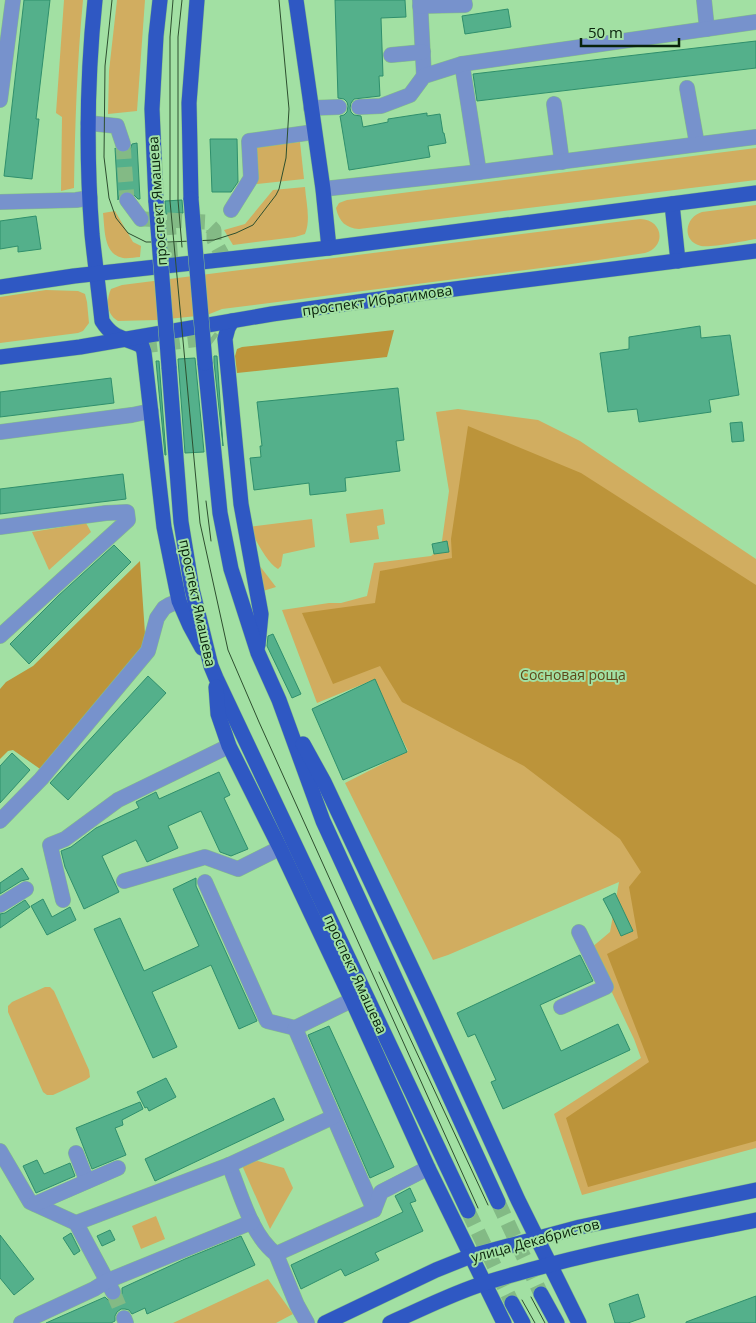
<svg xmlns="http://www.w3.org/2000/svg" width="756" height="1323" font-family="'Open Sans',sans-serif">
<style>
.green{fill:#d1ad60}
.forest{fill:#bc943a}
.building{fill:#54b08b;stroke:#2f8f6c}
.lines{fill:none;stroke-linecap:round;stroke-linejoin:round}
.minor-tunnel{stroke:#83ba85;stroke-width:15;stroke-dasharray:15 8;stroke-linecap:butt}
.major-tunnel{stroke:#83ba85;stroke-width:15;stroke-dasharray:15 8;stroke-linecap:butt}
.minor-casing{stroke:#86be88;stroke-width:16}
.major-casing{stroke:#86be88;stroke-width:16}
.minor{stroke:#7792cc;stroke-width:15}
.major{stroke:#2f58c3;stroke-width:15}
.tram{stroke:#2d4f2f;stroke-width:1}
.major-bridge-casing{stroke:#86be88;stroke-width:16;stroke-linecap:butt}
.major-bridge{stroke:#2f58c3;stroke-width:15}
.labels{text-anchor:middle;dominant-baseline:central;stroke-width:4;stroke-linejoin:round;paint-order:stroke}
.street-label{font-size:14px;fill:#09220b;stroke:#a2e0a3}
.park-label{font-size:14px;fill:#5e4919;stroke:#a2e0a3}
</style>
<rect width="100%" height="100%" fill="#a2e0a3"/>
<!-- green -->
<g class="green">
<path d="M64 0H83C77 63 75 125 74 188L61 191 62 117 56 113Z"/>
<path d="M117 0H145L137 111 108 114 109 71Z"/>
<path d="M300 142 304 179 257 184 253 148Z"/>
<path d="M756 148V180L359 229C346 228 339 222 336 208L339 203 347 200Z"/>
<path d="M305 187C306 202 311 220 305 234L295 237 233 245 224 230 245 224 273 190Z"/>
<path d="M756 205V239C744 241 710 248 701 246 681 241 685 217 702 212Z"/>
<path d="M115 211 133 242 141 246 140 257C135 257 128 259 123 258 103 254 105 229 103 213Z"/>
<path d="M640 219C663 219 667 247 645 253L565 265 222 309 207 315 158 320 118 321C106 314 106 300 111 289L122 285Z"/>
<path d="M46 290 78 291 85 294 87 302 89 323 83 331 78 333 0 343V297Z"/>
<path d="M458 409 538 420 580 441 756 559V1148L582 1195 554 1114 641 1058 634 1039 591 948 610 932 619 882 448 955 433 960 345 783 408 751 373 680 317 703 282 610 329 603H341L367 596 374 563 431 556 441 548 449 491 436 412Z"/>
<path d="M383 509 385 524 377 526 379 539 350 543 346 514Z"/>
<path d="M312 519 315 547 283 554 281 566 278 569C267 563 255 539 249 527Z"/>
<path d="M86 523 91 532 49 570 32 532Z"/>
<path d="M256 561 276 587 263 591Z"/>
<path d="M45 987H50L54 991 89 1070 90 1077 86 1080 53 1095H47L43 1092 8 1012V1006L12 1002Z"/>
<path d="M258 1161 284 1168 293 1188 270 1229 241 1163Z"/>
<path d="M156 1216 165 1239 141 1249 132 1226Z"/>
<path d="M268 1279 293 1314 276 1323H173Z"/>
</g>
<!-- forest -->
<g class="forest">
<path d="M394 330 387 357 237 373 235 356 237 349 242 347Z"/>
<path d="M468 426 581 473 756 585V1141L588 1187 566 1118 649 1062 607 954 638 938 629 887 641 872 620 839 524 766 402 702 380 666 333 684 302 613 375 603 380 571 452 558 451 539Z"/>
<path d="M140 561 146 648 43 771 13 750 8 751 0 759V689L6 682 33 666Z"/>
</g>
<!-- building -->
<g class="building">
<path d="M24 0H50L36 119H39L32 179 4 176Z"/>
<path d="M335 0H405L406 17 381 18 383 76H379L380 96 354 99 351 103 350 108 351 112 354 115 361 116 363 127 388 122V119L427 113V116L440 114 443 133H444L446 143 428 146 430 157 349 170 340 116 344 115 347 112 348 106 347 102 344 99 338 98Z"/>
<path d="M508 9 511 27 465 34 462 16Z"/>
<path d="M756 41V68L477 101 473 74Z"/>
<path d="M210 139H237L238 182 231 192H212Z"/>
<path d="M137 143 140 199H138L131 192 126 191 121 193 119 196 118 200 115 148 121 153H125L130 150 132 144Z"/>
<path d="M182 200 183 213 166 214 165 201Z"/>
<path d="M36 216 41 249 18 252V246L0 249V221Z"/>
<path d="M700 326 701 338 730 335 739 395 709 400 711 412 639 422 637 409 608 412 600 353 629 349V337Z"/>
<path d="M214 356H217L223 446 214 362Z"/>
<path d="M195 358 204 452 185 453 178 359Z"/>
<path d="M156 361H159L166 455H165Z"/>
<path d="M111 378 114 403 0 417V392Z"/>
<path d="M398 388 404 440 396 441 400 471 345 478 346 491 310 495 309 483 254 490 250 458 261 457 260 446H262L257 402Z"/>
<path d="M742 422 744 441 732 442 730 423Z"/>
<path d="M123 474 126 499 0 514V489Z"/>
<path d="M447 541 449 552 434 554 432 544Z"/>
<path d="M114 545 131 562 29 664 10 644 58 596Z"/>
<path d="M273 634 301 694 292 698 267 646 268 636Z"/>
<path d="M148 676 166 693 68 800 50 783Z"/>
<path d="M375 679 407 752 343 780 312 709Z"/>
<path d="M12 753 30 770 0 803V766Z"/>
<path d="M219 772 230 795 224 798 248 849 231 856 220 852 201 811 168 826 178 848 147 862 136 840 102 856 119 892 84 909 65 867 61 851 71 847 96 828 139 808 136 802 156 792 159 799Z"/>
<path d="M22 868 29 879 21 881 0 894V883Z"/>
<path d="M196 878V886L257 1021 239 1029 211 965 152 992 177 1047 153 1058 94 929 120 918 144 971 199 946 173 889Z"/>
<path d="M615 893 633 931 621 936 612 916 603 899Z"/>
<path d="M43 899 52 917 70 907 76 920 47 935 31 906Z"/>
<path d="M25 900 30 907 0 928V914L5 913Z"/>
<path d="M580 955 593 981 540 1005 561 1051 618 1024 630 1050 503 1109 491 1082 496 1080 475 1034 468 1037 457 1013Z"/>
<path d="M329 1026 394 1167 370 1178 308 1035Z"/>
<path d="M166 1078 176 1097 149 1111 147 1107 145 1108 137 1092Z"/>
<path d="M274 1098 284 1120 155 1181 145 1159Z"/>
<path d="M140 1102 143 1109 122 1120 123 1125 115 1128 126 1155 92 1169 76 1128Z"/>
<path d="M37 1160 44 1174 70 1163 75 1176 36 1193 23 1166Z"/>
<path d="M410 1188 416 1201 410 1203 423 1231 375 1253 379 1260 345 1276 341 1269 301 1289 291 1265 403 1212 395 1196Z"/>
<path d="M110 1230 115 1240 102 1246 97 1236Z"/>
<path d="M71 1233 80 1251 74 1255 63 1238Z"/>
<path d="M0 1235 34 1279 14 1295 0 1278Z"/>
<path d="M241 1236 255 1265 147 1314 145 1308 132 1314 129 1310 125 1309H121L117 1312 115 1316V1321L111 1323H46L105 1297 108 1300 113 1301 117 1300 121 1296 122 1293V1288L185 1259Z"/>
<path d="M638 1294 645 1317 628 1323H615L609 1304Z"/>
<path d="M756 1296V1323H686V1322Z"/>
</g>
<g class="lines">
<!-- minor-tunnel -->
<g class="minor-tunnel">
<path d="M123 144 127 200"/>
<path d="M144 219 206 222 214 230V240L225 260"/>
<path d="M168 220 171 266"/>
<path d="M142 346 210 338 214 341"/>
<path d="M113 1292 124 1318"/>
</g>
<!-- major-tunnel -->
<g class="major-tunnel">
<path d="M498 1202 541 1294"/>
<path d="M468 1211 512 1303"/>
</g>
<defs>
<g id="minor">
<path d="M420 0 424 76"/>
<path d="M704 0 707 29"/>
<path d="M420 6 465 5 464 0"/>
<path d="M391 55 423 52"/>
<path d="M462 64 479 172"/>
<path d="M687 88 697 144"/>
<path d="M0 100 13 0"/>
<path d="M554 104 562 162"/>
<path d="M359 107 381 106 410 95 424 76 462 64 756 22"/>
<path d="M311 108 339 107"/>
<path d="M88 123 117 126 123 144"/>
<path d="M323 189 479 172 756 137"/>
<path d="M127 200 141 219"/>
<path d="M0 202 76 200 90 198"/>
<path d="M231 210 251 178 249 141 314 132"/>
<path d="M0 432 132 415 151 411"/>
<path d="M0 527 106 513 127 512 128 520 0 636"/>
<path d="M0 821 41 779 148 651 157 618 164 608 169 605 179 601"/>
<path d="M124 881 205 857 238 869 280 848"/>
<path d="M205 882 267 1021 295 1028"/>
<path d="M63 900 50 845 65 839 118 800 229 746"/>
<path d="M0 905 26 889"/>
<path d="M352 1000 295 1028 374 1210"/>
<path d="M561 1007 606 987 579 932"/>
<path d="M0 1151 30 1202 76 1223 113 1292"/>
<path d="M76 1153 87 1181"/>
<path d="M229 1165C241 1194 251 1235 276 1254L374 1210 381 1192 428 1168"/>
<path d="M35 1204 118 1168"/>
<path d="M76 1223 229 1165 333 1117"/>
<path d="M276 1254 297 1305 307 1323"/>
<path d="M124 1318 126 1323"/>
<path d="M21 1323 94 1289 107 1281 252 1222"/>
</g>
<g id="major">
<path d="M95 0C87 77 86 156 92 234 95 263 99 292 102 321 114 340 124 337 142 346L144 352 164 527 179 601 190 626 202 648"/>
<path d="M296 0 323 189 329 248"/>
<path d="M191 199 189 103 197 0"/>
<path d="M156 202 152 109 156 36 160 0"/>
<path d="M672 204 678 261"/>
<path d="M0 287 74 276 329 248 756 193"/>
<path d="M232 321 228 328 225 339 241 504 261 614 258 645"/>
<path d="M0 357 80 347 272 314 423 293 756 251"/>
<path d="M205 363 220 513 231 569 258 653 279 700 323 821 498 1202"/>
<path d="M169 367 181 522 192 589 211 666 216 678 468 1211"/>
<path d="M216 687 218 714 229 746 280 848 352 1000 428 1168 504 1323"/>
<path d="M303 744 324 782 430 1007 518 1200 579 1323"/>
<path d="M541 1294 557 1323"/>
<path d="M512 1303 523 1323"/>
<path d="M325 1323 436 1270 471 1256 580 1227 756 1190"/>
<path d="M390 1323C422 1309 453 1293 485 1283 574 1255 665 1239 756 1220"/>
</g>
</defs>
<!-- minor casing -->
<use href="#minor" class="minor-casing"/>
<!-- major casing -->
<use href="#major" class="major-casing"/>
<!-- minor -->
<use href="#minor" class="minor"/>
<!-- major -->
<use href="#major" class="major"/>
<!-- tram -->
<g class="tram">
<path d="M112 0 105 66 104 157 109 198 116 218 128 233 146 242H169L214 240 236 233 253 225 276 195 279 189 286 158 289 109 279 0"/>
<path d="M173 0 170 37V201L200 523 228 650 259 722 478 1208"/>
<path d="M182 0 178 37V200L182 247"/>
<path d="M206 501 211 541"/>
<path d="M379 972 488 1205"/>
<path d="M531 1297 545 1323"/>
<path d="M522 1300 535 1323"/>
</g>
<defs>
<g id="major-bridge">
<path d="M191 199 205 363"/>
<path d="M156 202 169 367"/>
</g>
</defs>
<!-- major-bridge casing -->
<use href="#major-bridge" class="major-bridge-casing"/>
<!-- major-bridge -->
<use href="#major-bridge" class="major-bridge"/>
</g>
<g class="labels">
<!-- street labels -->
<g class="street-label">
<text transform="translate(157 201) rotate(-94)">проспект Ямашева</text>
<text transform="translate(377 300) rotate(-8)">проспект Ибрагимова</text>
<text transform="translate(198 603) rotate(78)">проспект Ямашева</text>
<text transform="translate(356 974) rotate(65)">проспект Ямашева</text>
<text transform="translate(535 1240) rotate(-15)">улица Декабристов</text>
</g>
<!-- park labels -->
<g class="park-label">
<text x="573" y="674">Сосновая роща</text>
</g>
</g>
<!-- scale -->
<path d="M581 38v8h98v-8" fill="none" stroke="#09220b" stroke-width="2.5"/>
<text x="588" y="38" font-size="15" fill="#09220b" stroke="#a2e0a3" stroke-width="4" paint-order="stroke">50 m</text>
</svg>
